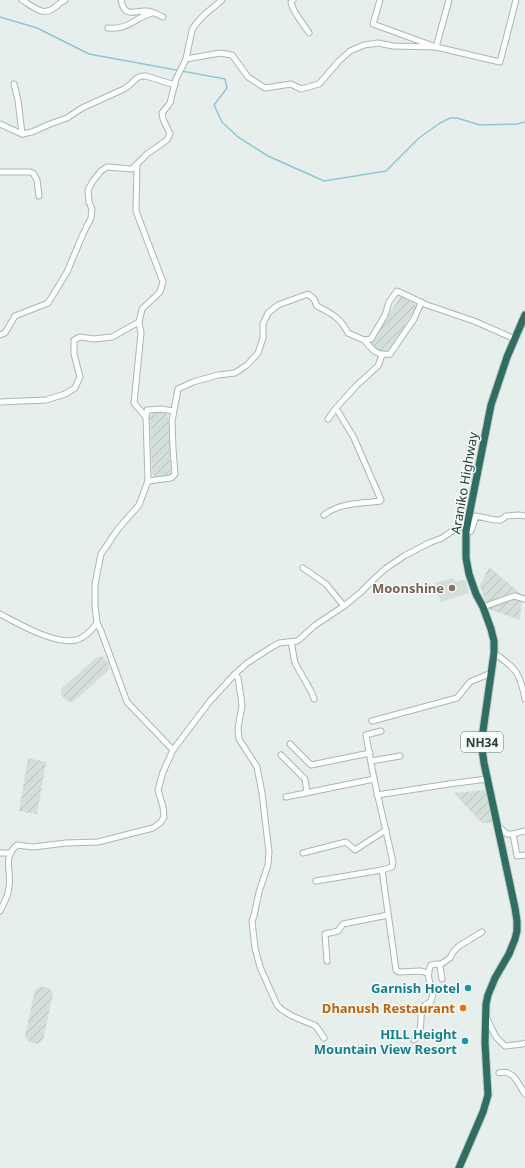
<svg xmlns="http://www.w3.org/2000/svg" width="525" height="1168" font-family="'Noto Sans',sans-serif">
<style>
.built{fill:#d4dfda}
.industrial{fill:url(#industrial-furrows)}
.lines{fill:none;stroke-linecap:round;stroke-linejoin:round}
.stream{stroke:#8ec9d4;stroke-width:1.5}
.minor-casing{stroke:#a8b8b2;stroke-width:7}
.highway-casing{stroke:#c2cac8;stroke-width:9}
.minor{stroke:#fff;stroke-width:5}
.highway{stroke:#2f6f62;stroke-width:7}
.education-dot{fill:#8d6e63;stroke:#f7fbf9;stroke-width:1.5}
.culture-dot{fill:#0f9aa8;stroke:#f7fbf9;stroke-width:1.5}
.food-dot{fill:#e8710a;stroke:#f7fbf9;stroke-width:1.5}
.labels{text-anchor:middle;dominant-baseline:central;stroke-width:3;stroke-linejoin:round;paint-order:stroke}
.shield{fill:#f7fbf9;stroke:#637a73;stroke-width:1}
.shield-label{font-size:12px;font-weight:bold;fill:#24423a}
.street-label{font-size:13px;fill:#24423a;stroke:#f7fbf9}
.education-label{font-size:13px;font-weight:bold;fill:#785e54;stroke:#f7fbf9;text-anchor:end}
.culture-label{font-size:13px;font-weight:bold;fill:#0d838f;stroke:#f7fbf9;text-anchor:end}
.food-label{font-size:13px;font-weight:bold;fill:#c56008;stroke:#f7fbf9;text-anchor:end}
</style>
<defs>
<pattern id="industrial-furrows" width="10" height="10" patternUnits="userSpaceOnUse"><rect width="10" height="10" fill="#d4dfda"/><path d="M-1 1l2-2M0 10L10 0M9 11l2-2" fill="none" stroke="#b6c1bc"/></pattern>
</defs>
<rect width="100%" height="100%" fill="#e6efeb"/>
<!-- built -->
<path class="built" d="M453 578 456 582 465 579 469 593 441 602 435 583Z"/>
<!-- industrial -->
<g class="industrial">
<path d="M401 295 417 306 386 356 369 345Z"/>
<path d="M159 411 165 412 168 416 171 474 167 477 156 478 152 473 150 416 153 412Z"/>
<path d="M489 567 522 595 520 620 488 609 480 586Z"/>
<path d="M102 656 109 664V670L73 702 67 701 61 694V689L97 657Z"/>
<path d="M28 758 46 762 37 814 19 811Z"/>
<path d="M487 790 493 823H482L454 793Z"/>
<path d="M40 987H45L50 989 53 994 43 1040 38 1044 32 1043 28 1041 25 1036 35 990Z"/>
</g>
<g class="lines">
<!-- stream -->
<path class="stream" d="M0 17 37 28 89 54 225 79 227 88 214 105 222 122 238 137 268 156 324 181 386 171 419 138 440 123 450 118H457L480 125 517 124 525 122"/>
<defs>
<g id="minor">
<path d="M22 0C33 6 42 17 54 8 58 5 61 2 65 0"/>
<path d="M121 0C125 19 134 10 147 11 152 11 158 15 163 17"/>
<path d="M293 0 291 2C291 9 304 25 309 33"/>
<path d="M380 0 373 24 436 47 500 62 516 0"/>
<path d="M108 28C129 30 134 18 152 13"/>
<path d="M186 59 220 53 232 55 248 77 265 88 291 84 301 89 319 84 339 61 350 51 364 45 378 43 393 46 436 47 449 0"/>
<path d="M14 84 18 100 22 134"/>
<path d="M0 124 22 134 32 132 50 124 67 118 82 108 124 89C134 84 134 75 146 76L175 85"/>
<path d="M0 172H30L33 173 37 180 39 196"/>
<path d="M139 322 141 333 134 403 146 417"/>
<path d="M0 335 5 333 15 316 48 303 58 287 67 272 83 234 91 218 92 209 89 202 88 190 93 181 101 171 107 167 132 169 147 154 167 140 170 134 163 119 162 113 170 103 176 79 186 59 192 30 195 25 204 15 222 0"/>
<path d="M364 340C373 350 376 356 390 354L414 319 421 303"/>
<path d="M0 402 46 400 65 394 75 388 80 377 74 354V340L80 337 94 339 112 337 139 322 142 309 160 292 163 282 136 211 137 164"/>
<path d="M328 419 336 408 357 385 378 366 382 355"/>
<path d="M148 481 171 478 175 474 173 449 172 421 178 389 193 382 218 375 235 373 247 365 258 353 263 338V324L268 313 278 305 308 294 314 299 317 306C332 314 340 317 348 333L364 340 371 339 385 315 389 302 397 291 427 305 474 321 515 339"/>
<path d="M324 515C341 502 360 504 380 501L381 500 354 438 336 408"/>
<path d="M466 531 469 532 471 531 476 516 495 520H501L506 516 519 515 525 516"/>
<path d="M303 568 326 584 344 606"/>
<path d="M483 607 514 596 525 599"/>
<path d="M0 614C19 624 55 645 76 640 85 638 92 630 97 623"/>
<path d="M291 642 295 663 312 693 314 699"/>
<path d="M494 653C516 668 520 673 525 699"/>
<path d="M235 674 238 678 241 697 242 706 238 728 239 739 257 767 262 793 269 852 268 865 259 892 254 916 252 921 255 948 260 967 277 1005 281 1009 292 1016 316 1026 324 1038"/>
<path d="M372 721 457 698 470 682 491 673"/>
<path d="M381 731 366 735 374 779 393 862 392 867 382 870"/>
<path d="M290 744 311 765 370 753"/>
<path d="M173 750 127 702 101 631 97 623 95 605V584L101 554 118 529 139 505 148 481 146 417 147 410 161 409 173 411"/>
<path d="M281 755 305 779 307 793"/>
<path d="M371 761 400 756"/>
<path d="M377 795 449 784 487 779"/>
<path d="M286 797 374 779"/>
<path d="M497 825 507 834H513L517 856 525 855"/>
<path d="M513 834 525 831"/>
<path d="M0 853H10"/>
<path d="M303 853 346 842 355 850 386 830"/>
<path d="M316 881 382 870 396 970 399 972 420 971 428 973"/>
<path d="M0 911C4 903 8 897 9 887 12 871 2 858 17 845L33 847 66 843 98 842 153 828 161 822 164 817 163 807 158 790 163 772 173 750 210 701 235 674 247 663 272 647 279 643 297 641 301 638 314 626 344 606 360 593 374 579 385 569 404 556 429 543 442 538 464 523H467"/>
<path d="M327 961 325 934 338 931 343 924 388 915"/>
<path d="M442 979 440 967 441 964 450 958 453 952 459 946 482 932"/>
<path d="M486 1017 496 1037 505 1046 522 1044 525 1043"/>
<path d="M414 1040C428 1027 413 1007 431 1002 431 997 434 994 434 989 428 984 427 972 431 965L437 964H441"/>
<path d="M499 1073C514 1069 518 1084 525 1094"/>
</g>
<path id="highway" d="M459 1168 483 1112 488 1095 485 1043 486 1004 488 995 495 978 509 954 515 939 517 931V921L515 908 484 763 482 749V738L494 653V641L491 629 483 607 476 594 469 574 466 558V531L491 405 507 357 525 315"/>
</defs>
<!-- minor casing -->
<use href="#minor" class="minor-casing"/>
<!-- highway casing -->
<use href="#highway" class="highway-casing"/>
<!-- minor -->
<use href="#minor" class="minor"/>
<!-- highway -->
<use href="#highway" class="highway"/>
</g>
<!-- markers -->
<circle class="education-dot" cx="452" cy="588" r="4"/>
<g class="culture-dot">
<circle cx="468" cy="988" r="4"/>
<circle cx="465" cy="1041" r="4"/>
</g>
<circle class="food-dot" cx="463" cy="1008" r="4"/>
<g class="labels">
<!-- shield labels -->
<rect class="shield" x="461" y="732" width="42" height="20" rx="3"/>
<g class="shield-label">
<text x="482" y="742">NH34</text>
</g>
<!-- street labels -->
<g class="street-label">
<text transform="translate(464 483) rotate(-80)">Araniko Highway</text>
</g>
<!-- education labels -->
<g class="education-label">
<text x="444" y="588">Moonshine</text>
</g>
<!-- culture labels -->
<g class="culture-label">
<text x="460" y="988">Garnish Hotel</text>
<text x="457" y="1034">HILL Height<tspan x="457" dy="15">Mountain View Resort</tspan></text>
</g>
<!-- food labels -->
<g class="food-label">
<text x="455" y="1008">Dhanush Restaurant</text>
</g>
</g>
</svg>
